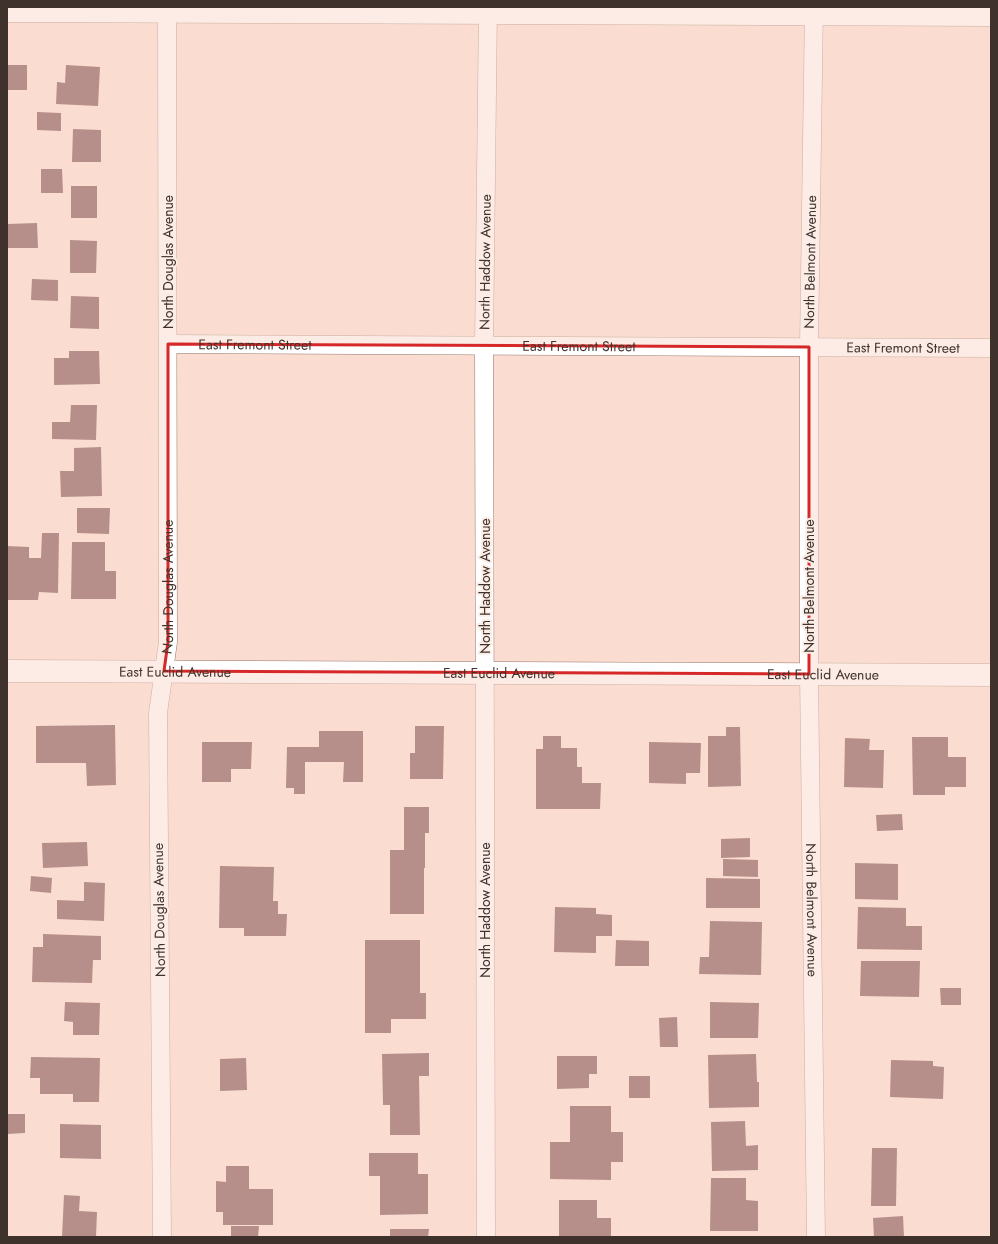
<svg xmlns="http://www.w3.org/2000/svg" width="998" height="1244" font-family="Jost,sans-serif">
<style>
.building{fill:#663136}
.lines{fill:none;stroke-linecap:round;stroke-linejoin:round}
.street-casing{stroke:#967668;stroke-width:19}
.secondary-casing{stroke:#967668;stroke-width:23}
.street{stroke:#fff;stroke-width:18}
.secondary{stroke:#fff;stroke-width:22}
.marked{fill:none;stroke:#d62828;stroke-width:3;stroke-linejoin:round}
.labels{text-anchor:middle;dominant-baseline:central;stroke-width:4;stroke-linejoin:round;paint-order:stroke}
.street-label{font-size:14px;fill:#3f312b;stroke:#fcede7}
</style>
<rect width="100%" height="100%" fill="#fadcd0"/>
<!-- building -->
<g class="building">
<rect x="7" y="65" width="20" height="25"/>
<path d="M66 65 100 67 98 106 56 104 57 82 65 83Z"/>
<path d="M37 112 61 113V131L37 130Z"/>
<path d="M73 129 101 130V162H72Z"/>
<path d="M41 169H62L63 193H41Z"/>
<rect x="71" y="186" width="26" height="32"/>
<path d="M37 223 38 248H7V224Z"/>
<path d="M70 240 97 241 96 273H70Z"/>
<path d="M32 279 58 280V301L31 300Z"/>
<path d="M71 296 99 297V329L70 328Z"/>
<path d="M69 351H99L100 384 54 385V358H69Z"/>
<path d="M71 405H97L96 440 52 439V422H70Z"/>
<path d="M101 447 102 496 61 497 60 471H74V448Z"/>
<path d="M77 508H110L109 534 77 533Z"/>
<path d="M42 533H59L58 593 39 592 38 600H7V546L29 547V558H41Z"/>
<path d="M72 542H105V571H116V599H71Z"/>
<path d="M115 725 116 785 87 786 86 763H36V726Z"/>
<path d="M415 726H444L443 779H410V753H415Z"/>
<path d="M726 727H740L741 786 708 787V736H726Z"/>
<path d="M319 731H363V782H343L344 762H305V794H294V788H286L287 747H319Z"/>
<path d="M543 736H561V748H577V767H582V783H601L600 809H536V749H543Z"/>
<path d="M912 737H948V757H966V787H945V795H913Z"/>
<path d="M845 738 870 739 869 750H884L883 788 844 787Z"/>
<path d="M202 742H252L251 769H231V782H202Z"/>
<path d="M649 742 701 743 700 773H686V784L649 783Z"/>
<path d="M404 807H429V833H425V868H424V914H390V850H404Z"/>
<path d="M902 814 903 830 877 831 876 815Z"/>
<path d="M750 838V857L721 858V839Z"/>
<path d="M87 842 88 866 43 868 42 843Z"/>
<path d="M723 859 758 860V877L723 876Z"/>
<path d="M855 863 898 864V900L855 899Z"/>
<path d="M220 866 274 867 273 901H278V914H287L286 936H244V928H219Z"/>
<path d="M31 876 52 878 51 893 30 891Z"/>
<path d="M706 878 760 879V908H706Z"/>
<path d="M84 882 105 883 104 921 57 919V900L84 901Z"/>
<path d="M555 907 596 908V914L612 915V936H596V953L554 952Z"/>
<path d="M858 907 906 908V926H922V950L857 949Z"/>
<path d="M710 921 762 922 761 975 699 974 700 957H709Z"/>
<path d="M43 934 101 936V960H93L92 983 32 982 33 947H43Z"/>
<path d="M365 940H420V993H426V1019H391V1033H365Z"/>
<path d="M616 940 649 941V966H615Z"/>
<path d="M861 961H920L919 997 860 996Z"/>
<path d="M940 988H961V1005H941Z"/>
<path d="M65 1002 100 1003 99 1035H73V1022L64 1021Z"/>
<path d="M710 1002 759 1003 758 1038H710Z"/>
<path d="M677 1017 678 1047H660L659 1018Z"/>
<path d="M429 1053V1076H419L420 1135H390V1105H383L382 1054Z"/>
<path d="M756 1054 757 1082H759V1107L709 1108 708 1055Z"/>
<path d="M557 1056H597V1074H589V1088L557 1089Z"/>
<path d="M31 1057 100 1058 99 1102H73V1094H40V1078H30Z"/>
<path d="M246 1058 247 1090 220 1091V1059Z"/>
<path d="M891 1060 933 1061V1066L944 1067 943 1099 890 1097Z"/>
<rect x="629" y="1076" width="21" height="22"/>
<path d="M570 1106H611V1132H623V1162H611V1180L550 1179V1142H570Z"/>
<path d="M7 1114H25V1133L7 1134Z"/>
<path d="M745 1121 746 1146 758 1145V1170L712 1171 711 1122Z"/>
<path d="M60 1124 101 1125V1159L60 1158Z"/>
<path d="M872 1148H897L896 1206H871Z"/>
<path d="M369 1153H418V1174H428V1214L380 1215V1176H369Z"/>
<path d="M226 1166H249V1189H273V1225H223V1212H216V1181L226 1182Z"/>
<path d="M711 1178H746V1200L758 1201V1231H710Z"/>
<path d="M64 1195 80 1196 79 1211 97 1212 96 1237H62Z"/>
<path d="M559 1200H597V1218H611V1237H559Z"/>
<path d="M903 1216 904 1237H874L873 1218Z"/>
<path d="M231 1226H259L258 1237H231Z"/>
<path d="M390 1229H429L428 1237H390Z"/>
</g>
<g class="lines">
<defs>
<g id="street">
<path id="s1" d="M814 7 809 347V674L816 1237"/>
<path d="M7 13 991 17"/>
<path id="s2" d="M168 344 991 348"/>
<path id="s3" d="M162 1237 158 713 168 642 167 7"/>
<path id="s4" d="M486 1237 484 346 488 7"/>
</g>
<g id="secondary">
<path id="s5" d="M7 671 991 675"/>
</g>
</defs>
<!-- street casing -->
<use href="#street" class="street-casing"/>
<!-- secondary casing -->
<use href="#secondary" class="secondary-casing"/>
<!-- street -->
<use href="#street" class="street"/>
<!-- secondary -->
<use href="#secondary" class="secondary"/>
</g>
<!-- marked area -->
<path d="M0 0H998V1244H0ZM168 344 809 347V674L164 671 168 642Z" fill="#fadcd0" fill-opacity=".55" fill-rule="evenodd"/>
<path class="marked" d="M168 344 809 347V674L164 671 168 642Z"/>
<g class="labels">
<!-- street labels -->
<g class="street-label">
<text transform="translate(168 262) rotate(-90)">North Douglas Avenue</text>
<text stroke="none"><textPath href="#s4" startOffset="975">North Haddow Avenue</textPath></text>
<text transform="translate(810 262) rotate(-89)">North Belmont Avenue</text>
<text stroke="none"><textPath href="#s2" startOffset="87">East Fremont Street</textPath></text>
<text stroke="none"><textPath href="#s2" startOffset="411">East Fremont Street</textPath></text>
<text stroke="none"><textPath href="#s2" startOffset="735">East Fremont Street</textPath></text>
<text stroke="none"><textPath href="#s3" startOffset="651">North Douglas Avenue</textPath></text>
<text transform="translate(485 586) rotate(-90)">North Haddow Avenue</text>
<text transform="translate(809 586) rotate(-90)">North Belmont Avenue</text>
<text stroke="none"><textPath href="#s5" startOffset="168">East Euclid Avenue</textPath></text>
<text stroke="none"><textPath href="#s5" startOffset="492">East Euclid Avenue</textPath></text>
<text stroke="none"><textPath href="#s5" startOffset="816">East Euclid Avenue</textPath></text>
<text transform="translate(159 910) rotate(-91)">North Douglas Avenue</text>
<text transform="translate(485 910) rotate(-90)">North Haddow Avenue</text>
<text stroke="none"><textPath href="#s1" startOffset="903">North Belmont Avenue</textPath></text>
</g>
</g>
<!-- border -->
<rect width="998" height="1244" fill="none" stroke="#3f312b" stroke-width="16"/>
</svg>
